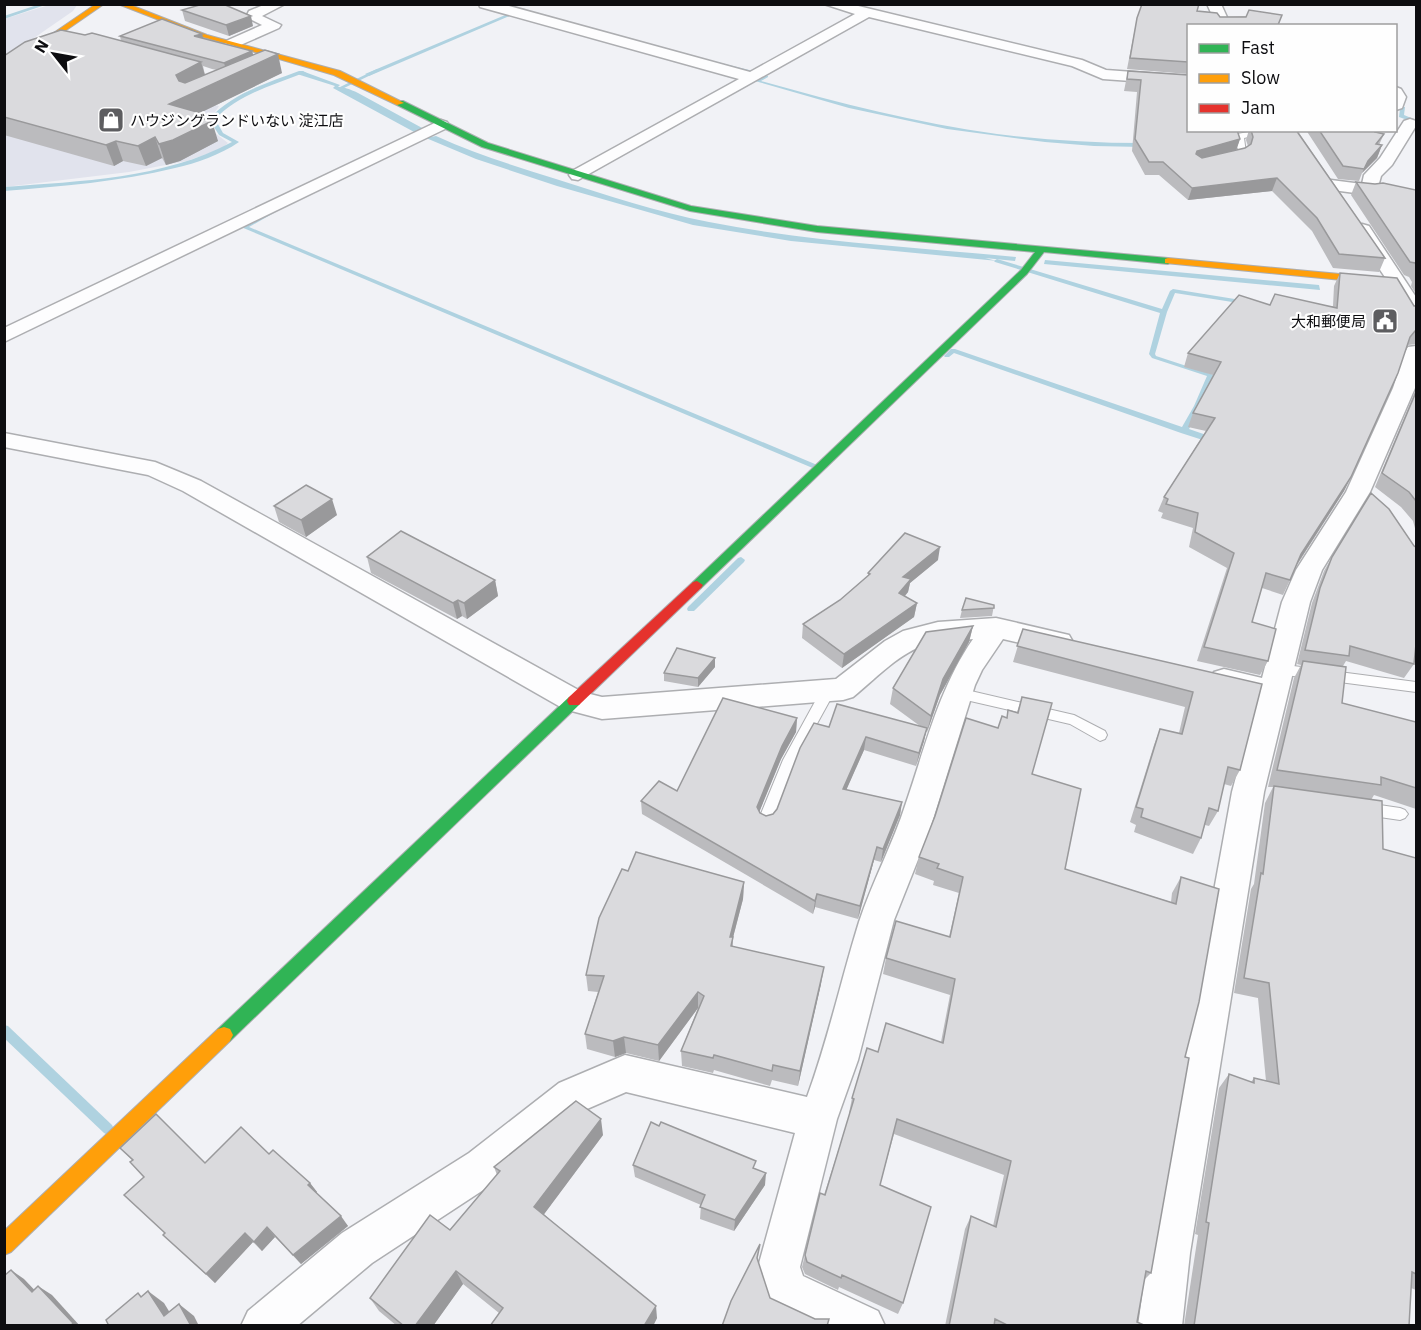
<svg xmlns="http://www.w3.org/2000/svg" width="1421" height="1330" font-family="'IBM Plex Sans','Noto Sans JP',sans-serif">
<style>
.built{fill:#e1e3ed}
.water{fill:#afd2e0}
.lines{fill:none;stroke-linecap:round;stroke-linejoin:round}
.stream{fill:#afd2e0;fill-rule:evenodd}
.lane-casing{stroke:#adaeb1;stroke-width:2}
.street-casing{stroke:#adaeb1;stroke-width:3}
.fast-casing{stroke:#adaeb1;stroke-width:2}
.slow-casing{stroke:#adaeb1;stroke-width:2}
.jam-casing{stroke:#adaeb1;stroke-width:2}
.lane{fill:#fdfdfe;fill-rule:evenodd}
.street{fill:#fdfdfe;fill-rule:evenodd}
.fast{fill:#30b455;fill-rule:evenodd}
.slow{fill:#ff9f0a;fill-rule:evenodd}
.jam{fill:#e5322d;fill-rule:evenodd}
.wall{fill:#bbbbbe;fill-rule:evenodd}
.shaded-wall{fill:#99999b}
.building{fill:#dadadd;stroke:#99999b;stroke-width:1.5}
.labels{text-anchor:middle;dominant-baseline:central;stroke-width:4.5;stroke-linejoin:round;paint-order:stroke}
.far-poi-label{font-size:15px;fill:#0d0d10;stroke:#fefefe;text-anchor:start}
</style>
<rect width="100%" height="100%" fill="#f1f2f6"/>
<!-- built -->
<g class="built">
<path d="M49 5H77L73 11 5 58 4 19Z"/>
<path d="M135 88 219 106 208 123 215 133 228 143 221 149 187 161 129 172 5 187 4 89Z"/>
</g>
<!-- water -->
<g class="water">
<path d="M500 5 526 9 369 76 365 74 510 13Z"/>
<path d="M302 71 340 85 338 87C343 87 350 89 358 93L424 129 416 133 333 88 335 86 297 74Z"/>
<path d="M436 136C475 154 515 166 556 179 606 195 657 212 709 222 810 242 914 247 1016 257L1015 261 985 258 1009 264 1007 265 998 261 791 241 693 225 557 186 476 159 426 138Z"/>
<path d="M1045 260 1319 285 1320 290 1044 264Z"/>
</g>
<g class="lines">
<!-- stream -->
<g class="stream">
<path d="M40 4H48L4 19V16Z"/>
<path d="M713 61 753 71V72L751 73 711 63Z"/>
<path d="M377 69 381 70 342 89 338 88Z"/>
<path d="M299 71H303L310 75 308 76 301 74C270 86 238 95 215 119L223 133 239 142C220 155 197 163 175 168 119 182 62 186 4 191V187C81 181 163 179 232 142L219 135 209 119C233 93 267 83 299 71Z"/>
<path d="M766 75 768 76V77L761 81C839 103 917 123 997 134 1046 140 1094 143 1143 143L1146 145 1143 147 1094 146 1045 142 947 129 849 108 755 81Z"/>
<path d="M1396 106 1405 107 1404 115 1416 120V123L1399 117 1400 109 1396 108Z"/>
<path d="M274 209 279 210 249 227 822 467 818 469H815L241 227Z"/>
<path d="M997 259 1162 309 1170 291 1173 289 1247 301 1248 302 1245 304 1175 293 1167 312 1155 354 1156 356 1214 375 1202 406 1189 429 1215 438V442H1209L1181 433 954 353 949 357H945L944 356 951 349H955L1182 427 1194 406 1207 376 1152 358 1149 354 1160 313 995 262 994 261Z"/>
<path d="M741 557 745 560 744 562 694 611H688L687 609 688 607 738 558Z"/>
<path d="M4 1025 8 1026 112 1125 114 1129 112 1133 108 1135 104 1133 4 1038Z"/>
</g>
<defs>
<g id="lane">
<path d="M1260 130H1281L1244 138 1246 153 1240 159 1226 161V157L1234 155 1239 151 1235 143 1237 134Z"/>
<path d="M1278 664 1416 682V692L1278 674 1271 669Z"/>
<path d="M828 686 833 687 835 691 797 760 774 821 771 825 766 827 761 825 758 821 783 760 823 687Z"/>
<path d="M958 688 1074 715 1105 731 1107 735 1105 739 1100 741 1070 724 953 697 951 693 953 689Z"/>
<path d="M1366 803 1400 808 1405 810 1408 814 1405 818 1400 820 1366 815 1361 813 1358 809 1361 805Z"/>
</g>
<g id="street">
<path d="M266 4H285L262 16 281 25 279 28 236 47H226L224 44 226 41 262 25 246 17 249 11Z"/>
<path d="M479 4H502L750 72 855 14 824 4H850L1082 60 1106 70 1188 76V85L1103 79 1072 66 869 17 578 180 572 179 569 175 572 171 739 79 480 7Z"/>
<path d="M1207 4H1221L1231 26H1217Z"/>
<path d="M1396 87 1401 89 1406 97 1402 108 1396 110Z"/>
<path d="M1410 119 1416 121V126L1392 165 1381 176 1376 194 1370 195 1325 189 1322 185 1325 181 1331 180 1362 184 1364 175 1380 158 1404 121Z"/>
<path d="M441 120 447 122 449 125 447 128 4 342V328Z"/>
<path d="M1362 224 1369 226 1416 297V320L1409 318 1389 283 1353 230 1355 226Z"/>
<path d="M1416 346 1415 388 1370 492 1322 570 1310 602 1264 792 1190 1253 1182 1326H1138L1148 1253 1232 792 1257 698 1214 688 1210 680 1214 672 1224 669 1262 678 1282 602 1296 570 1346 492 1393 388 1405 352 1408 347Z"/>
<path d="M4 433 155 462 201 481 582 692 602 697 836 679 885 641 903 631 938 622 996 618 1069 635 1073 642 1069 649 1059 652 1003 639 982 670 975 685 929 832 894 920 858 1060 837 1119 800 1267 803 1276 878 1311 885 1326H814L770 1305 758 1267 795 1133 626 1092 587 1109 497 1181 372 1263 297 1326H241L248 1311 342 1233 469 1153 559 1083 625 1055 807 1097C828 1040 841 980 859 922 872 882 893 844 906 803 925 748 939 688 973 639 956 641 938 640 922 646 896 656 874 680 853 697L843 700 602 719 564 709 183 491 148 475 4 447Z"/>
</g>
<g id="fast">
<path d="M397 101H403L488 143 691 206 817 226 1168 258 1173 261 1168 264 1044 252 1027 274 701 588 697 589 691 585 693 582 1021 270 1035 252 817 232 690 211 482 147 397 105Z"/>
<path d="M574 696 579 697 581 701 579 705 230 1041 224 1043 218 1041 215 1035 218 1029 569 697Z"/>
</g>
<g id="slow">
<path d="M96 4H104L4 73V67Z"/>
<path d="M118 4H128L207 35 340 71 404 103 397 105 334 75 203 37Z"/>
<path d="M1168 258 1383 278 1388 281 1383 284 1165 263V259Z"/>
<path d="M224 1027 230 1029 233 1035 230 1041 11 1252 4 1255V1231L218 1029Z"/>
</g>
<path id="jam" d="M697 581 703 585 701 588 579 705H569L567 701 569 697 693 582Z"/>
</defs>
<!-- lane casing -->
<use href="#lane" class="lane-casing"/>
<!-- street casing -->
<use href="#street" class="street-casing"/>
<!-- fast casing -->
<use href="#fast" class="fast-casing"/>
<!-- slow casing -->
<use href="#slow" class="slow-casing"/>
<!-- jam casing -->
<use href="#jam" class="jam-casing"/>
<!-- lane -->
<use href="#lane" class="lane"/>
<!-- street -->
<use href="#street" class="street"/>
<!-- fast -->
<use href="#fast" class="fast"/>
<!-- slow -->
<use href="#slow" class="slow"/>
<!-- jam -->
<use href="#jam" class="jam"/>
</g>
<!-- wall -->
<g class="wall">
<path d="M182 10 253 26 229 36 185 21Z"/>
<path d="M1197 11 1220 17 1282 15 1188 26V74L1127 69 1137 18Z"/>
<path d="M85 35 121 41 120 36 204 39 252 51 253 55 282 73 200 113 204 114 205 119 218 141 180 161 166 165 162 158 146 166 123 161 114 166 4 135V56ZM203 66 212 69 217 70 205 75Z"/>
<path d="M1128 71 1188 75V130H1244L1237 132 1240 139 1236 150 1245 148 1248 146 1246 140 1249 130H1297L1385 258 1379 272 1333 268 1312 231 1272 191 1188 200 1159 175H1145L1132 151 1137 92 1124 91Z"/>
<path d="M1306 130H1379L1377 133 1384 134 1379 145H1382L1377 158 1362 173 1359 181 1338 179Z"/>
<path d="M1356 182 1416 190V294L1411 286 1412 282 1409 277 1404 275 1351 195Z"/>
<path d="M1340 273 1416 306V344L1408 345 1351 477 1344 491 1297 565 1283 595 1262 588 1252 622 1268 661 1260 675 1197 661 1227 568 1189 547 1193 528 1161 518 1163 513 1158 511 1164 497 1206 431 1188 427 1193 413 1213 375 1184 367 1188 353 1270 305 1333 306 1334 286Z"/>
<path d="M1416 389V532L1413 521 1401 507 1375 487Z"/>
<path d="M274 506 337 515 306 537 279 522Z"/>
<path d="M1414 546V664L1404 678 1346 661 1343 666 1342 703 1416 722V809L1374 795 1371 800 1383 849 1416 858V1290L1411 1288 1409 1326H1184L1198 1235 1195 1234 1219 1088 1229 1074 1251 1082 1254 1078 1266 1081 1258 998 1234 993 1251 889 1254 884 1265 803 1273 787H1268L1294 678 1301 665 1297 664 1312 603 1324 571 1332 557Z"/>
<path d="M367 557 495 580 498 596 467 619 462 616 457 619 371 573Z"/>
<path d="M938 560 910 583 908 592 905 596 917 603 914 617 842 668 802 638 803 624 840 600 868 576V573Z"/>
<path d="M994 605 992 616 960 618 962 610Z"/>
<path d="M973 626 969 642 940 695 927 732 926 731 924 741 916 766 864 750 846 790 902 802 900 815 881 862 874 860 858 919 815 907 813 914 642 814 641 801 677 791 797 718 796 732 781 759 759 812 766 816 773 814 777 809 829 727 920 726 890 704 893 688Z"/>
<path d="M1023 629 1262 684 1240 770 1231 786 1224 784 1218 811 1209 826 1205 825 1201 838 1193 854 1134 832 1136 825 1130 822 1154 745 1160 729 1179 733 1185 707 1013 662Z"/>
<path d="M715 658V667L698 687 664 681V673Z"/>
<path d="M1022 697 1032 774 1065 869 1171 902 1172 893 1181 877 1185 1057 1151 1273 1144 1280 1137 1322 1146 1326H945L965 1229 971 1216 993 1226 1004 1175 894 1134 880 1185 903 1303 898 1314 839 1287 838 1290 805 1274 802 1267 805 1255 850 1113H849L852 1098 878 1052 941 1042 950 995 883 974 886 958 949 937 959 893 933 885 934 881 915 874 919 857 998 728 1006 718 1017 712Z"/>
<path d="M628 871 744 882 743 899 733 937V946L821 984 798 1086 772 1080 770 1086 714 1070 713 1073 682 1066 681 1051 698 1008 659 1061 626 1053 615 1057 587 1049 585 1034 598 992 588 991 586 975Z"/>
<path d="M603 1135 544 1214 657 1318 653 1326H490L499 1313 463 1284 433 1326H397L379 1311 370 1298 450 1230 497 1175 494 1167Z"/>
<path d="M120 1148 205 1163 269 1154 310 1183 317 1192 316 1193 348 1226 301 1264 275 1237 262 1251 253 1242 215 1283 163 1235 164 1233 144 1177 132 1160Z"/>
<path d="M633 1165 755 1169 765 1185 734 1231 700 1219 701 1205 635 1177Z"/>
</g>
<!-- shaded-wall -->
<g class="shaded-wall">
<path d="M251 16 253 26 229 36 226 25Z"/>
<path d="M202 34 205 43 194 36Z"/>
<path d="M252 51 255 61 227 73 224 63Z"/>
<path d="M278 54 282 73 175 125 169 104Z"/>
<path d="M201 62 207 82 182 94 176 75Z"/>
<path d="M204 114 207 123 212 121 218 141 180 161 166 165 159 144 197 117Z"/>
<path d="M1237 130H1244L1237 132 1240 139 1236 151 1193 164 1197 151Z"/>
<path d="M155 137 162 158 146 166 138 146Z"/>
<path d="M116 141 123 161 114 166 106 145Z"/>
<path d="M1382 145 1377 158 1362 173 1368 161Z"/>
<path d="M1277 178 1272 191 1188 200 1192 188Z"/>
<path d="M1351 477 1344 491 1294 569 1301 554Z"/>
<path d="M332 499 337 515 306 537 301 520Z"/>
<path d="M940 547 938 560 910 583 908 592 896 606 903 577Z"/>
<path d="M495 580 498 596 467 619 464 603Z"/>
<path d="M458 600 462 616 457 619 453 603Z"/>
<path d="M917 603 914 617 842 668 844 654Z"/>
<path d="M973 626 969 642 940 695 927 732 931 716 943 679Z"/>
<path d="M715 658V667L698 687V678Z"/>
<path d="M797 718 796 732 781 759 756 820 757 807 782 746Z"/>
<path d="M927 728 924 741 916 766 919 753Z"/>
<path d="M866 737 864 750 841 802 843 789Z"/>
<path d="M902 802 900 815 881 862 883 849Z"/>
<path d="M877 847 874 860 858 919 860 906Z"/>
<path d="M744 882 743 899 729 953 730 937Z"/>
<path d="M817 894 815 907 813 914 815 901Z"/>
<path d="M824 967 821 984 798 1086 800 1071Z"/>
<path d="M698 992V1008L659 1061 658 1045Z"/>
<path d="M624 1037 626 1053 615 1057 613 1041Z"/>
<path d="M601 1119 603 1135 539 1221 534 1207Z"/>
<path d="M766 1173 765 1185 734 1231 735 1220Z"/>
<path d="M310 1183 317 1192 315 1195 308 1185Z"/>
<path d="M341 1216 348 1226 301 1264 293 1255Z"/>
<path d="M267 1227 275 1237 262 1251 254 1242Z"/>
<path d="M245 1233 253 1242 215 1283 206 1274Z"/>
<path d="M11 1270 24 1279 45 1301 32 1292Z"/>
<path d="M456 1271 463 1284 433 1326H415Z"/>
<path d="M38 1286 52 1295 80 1326H71Z"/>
<path d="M148 1291 164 1303 178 1326 164 1316Z"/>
<path d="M179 1304 194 1316 199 1326H191Z"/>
<path d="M656 1306 657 1318 653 1326H644Z"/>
</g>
<!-- building -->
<g class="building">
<path d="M203 4H223L251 16 226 25 182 10Z"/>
<path d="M1142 4H1199L1197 11 1217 13 1220 17H1246L1249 10 1282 15 1278 25 1280 26H1188V62L1130 58 1137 18Z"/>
<path d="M162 19 202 34 194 36 252 51 224 63 120 36Z"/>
<path d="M61 30 85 35 92 33 201 62 176 75 179 81 185 83 265 50 278 54 169 104 204 114 197 117 212 121 173 140 159 144 155 137 138 146 116 141 106 145 4 117V56L25 42Z"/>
<path d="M1128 71 1188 75V130H1237L1240 139 1197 151 1196 154 1202 158 1245 148 1251 144 1253 137 1251 130H1296L1385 258 1339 254 1317 218 1277 178 1192 188 1163 162H1149L1135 139 1141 80 1127 79Z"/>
<path d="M1319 130H1376L1375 132 1384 134 1376 144 1382 145 1368 161 1364 169 1343 166Z"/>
<path d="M1356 182 1375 184 1383 183 1416 190V265L1415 263 1410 262Z"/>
<path d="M1340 273 1397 278 1414 306H1416V331H1415L1410 337 1398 373 1351 477 1301 554 1290 580 1266 573 1252 622 1276 629 1268 661 1204 647 1234 553 1195 532 1198 513 1166 504 1168 499 1164 497 1215 418 1193 413 1221 362 1188 353 1239 295 1270 305 1275 294 1337 308Z"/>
<path d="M1416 392V501L1409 492 1382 473Z"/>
<path d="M306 485 332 499 301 520 274 506Z"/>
<path d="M1371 493 1389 509 1414 546 1416 547V644L1414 664 1350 646 1349 656 1305 650 1320 588 1332 557Z"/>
<path d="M401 531 495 580 464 603 458 600 453 603 367 557Z"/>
<path d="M905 533 940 547 903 577 911 579 899 593 917 603 844 654 803 624 840 600 870 574 868 573Z"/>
<path d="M966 598 994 605V608L962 610Z"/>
<path d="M973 626 943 679 931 716 893 688 926 632Z"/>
<path d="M1023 629 1262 684 1240 770 1228 767 1218 811 1209 808 1201 838 1141 817 1143 809 1136 807 1160 729 1182 734 1193 692 1017 646Z"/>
<path d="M677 648 715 658 698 678 664 673Z"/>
<path d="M1303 661 1346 667 1342 703 1416 722V788L1381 777V785L1277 770Z"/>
<path d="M1022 697 1052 703 1032 774 1081 789 1065 869 1176 904 1181 877 1219 889 1199 1002 1185 1057 1189 1058 1151 1273 1146 1271 1137 1322 1146 1326H1009L995 1319 994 1326H949L971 1216 996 1227 1011 1161 897 1119 880 1185 931 1207 903 1303 842 1275 841 1278 807 1262 805 1255 820 1193 825 1195 854 1099 852 1098 867 1048 878 1052 886 1023 943 1043 955 979 886 958 896 921 950 937 963 877 937 868 939 864 919 857 935 816 966 718 998 728 1002 716 1007 718 1008 710 1018 713Z"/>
<path d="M723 698 797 718 782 746 757 807 760 813 766 816 773 814 777 809 800 748 814 723 829 727 837 704 927 728 919 753 866 737 843 789 902 802 883 849 877 847 860 906 817 894 815 901 641 801 659 781 677 791Z"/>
<path d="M1274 786 1382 801 1383 849 1416 858V1274L1412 1272 1409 1326H1194L1209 1223 1206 1222 1229 1074 1254 1083V1078L1279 1084 1269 983 1244 978 1261 873 1263 874Z"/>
<path d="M636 852 744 882 730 937H733L731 946 824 967 800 1071 773 1065 772 1071 714 1055 713 1058 681 1051 704 996 698 992 658 1045 624 1037 613 1041 585 1034 604 976 586 975 599 918 622 869 628 871Z"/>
<path d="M576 1101 601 1119 534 1207 656 1306 644 1326H490L503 1308 456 1271 415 1326H404L370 1298 430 1215 450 1230 500 1171 494 1167Z"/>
<path d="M156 1114 205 1163 241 1127 269 1154 273 1150 310 1183 308 1185 341 1216 293 1255 267 1227 254 1242 245 1233 206 1274 163 1235 165 1233 124 1195 144 1177 130 1162 133 1160 120 1148Z"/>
<path d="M651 1122 659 1126 661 1122 756 1161 753 1168 766 1173 735 1220 700 1207 705 1195 633 1165Z"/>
<path d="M760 1244 757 1258 770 1298 815 1319H829L827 1326H722L731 1301Z"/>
<path d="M11 1270 32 1292 38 1286 73 1323 71 1326H4V1275H5Z"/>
<path d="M148 1291 164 1316 179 1304 191 1326H109L106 1320 138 1293 141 1297Z"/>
</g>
<!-- icons -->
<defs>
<symbol id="shop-square" viewBox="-11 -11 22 22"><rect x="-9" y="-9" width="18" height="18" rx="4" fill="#5d5d60" stroke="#fefefe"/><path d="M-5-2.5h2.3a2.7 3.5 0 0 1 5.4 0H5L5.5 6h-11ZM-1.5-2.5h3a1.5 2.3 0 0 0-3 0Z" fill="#fff"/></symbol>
<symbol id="civic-square" viewBox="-11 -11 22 22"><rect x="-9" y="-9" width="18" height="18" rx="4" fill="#5d5d60" stroke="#fefefe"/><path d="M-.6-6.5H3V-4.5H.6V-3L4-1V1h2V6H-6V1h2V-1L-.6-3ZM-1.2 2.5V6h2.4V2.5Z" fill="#fff"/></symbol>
</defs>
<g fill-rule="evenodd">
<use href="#shop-square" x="96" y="105" width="30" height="30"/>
<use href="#civic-square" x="1370" y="306" width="30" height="30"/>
</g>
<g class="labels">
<!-- far-poi labels -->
<g class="far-poi-label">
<text x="130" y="120">ハウジングランドいない 淀江店</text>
<text x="1366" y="321" text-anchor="end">大和郵便局</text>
</g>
</g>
<!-- border -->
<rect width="1421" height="1330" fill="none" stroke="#0d0d10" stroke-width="12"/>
<!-- legend -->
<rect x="1187" y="24" width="210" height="108" fill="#fefefe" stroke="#9e9e9f" stroke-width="1.5"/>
<rect x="1199" y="44" width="30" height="9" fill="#30b455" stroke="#9e9e9f" stroke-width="1.5"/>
<text x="1241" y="54" font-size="18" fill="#0d0d10">Fast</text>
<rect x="1199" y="74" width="30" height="9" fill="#ff9f0a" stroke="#9e9e9f" stroke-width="1.5"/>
<text x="1241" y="84" font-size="18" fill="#0d0d10">Slow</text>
<rect x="1199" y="104" width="30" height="9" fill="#e5322d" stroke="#9e9e9f" stroke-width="1.5"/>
<text x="1241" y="114" font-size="18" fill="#0d0d10">Jam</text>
<!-- north arrow -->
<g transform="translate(54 54) rotate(301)" stroke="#fefefe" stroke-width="4.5" paint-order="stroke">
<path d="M0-4.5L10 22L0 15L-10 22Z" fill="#0d0d10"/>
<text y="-9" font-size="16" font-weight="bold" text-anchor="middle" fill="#0d0d10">N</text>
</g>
</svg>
